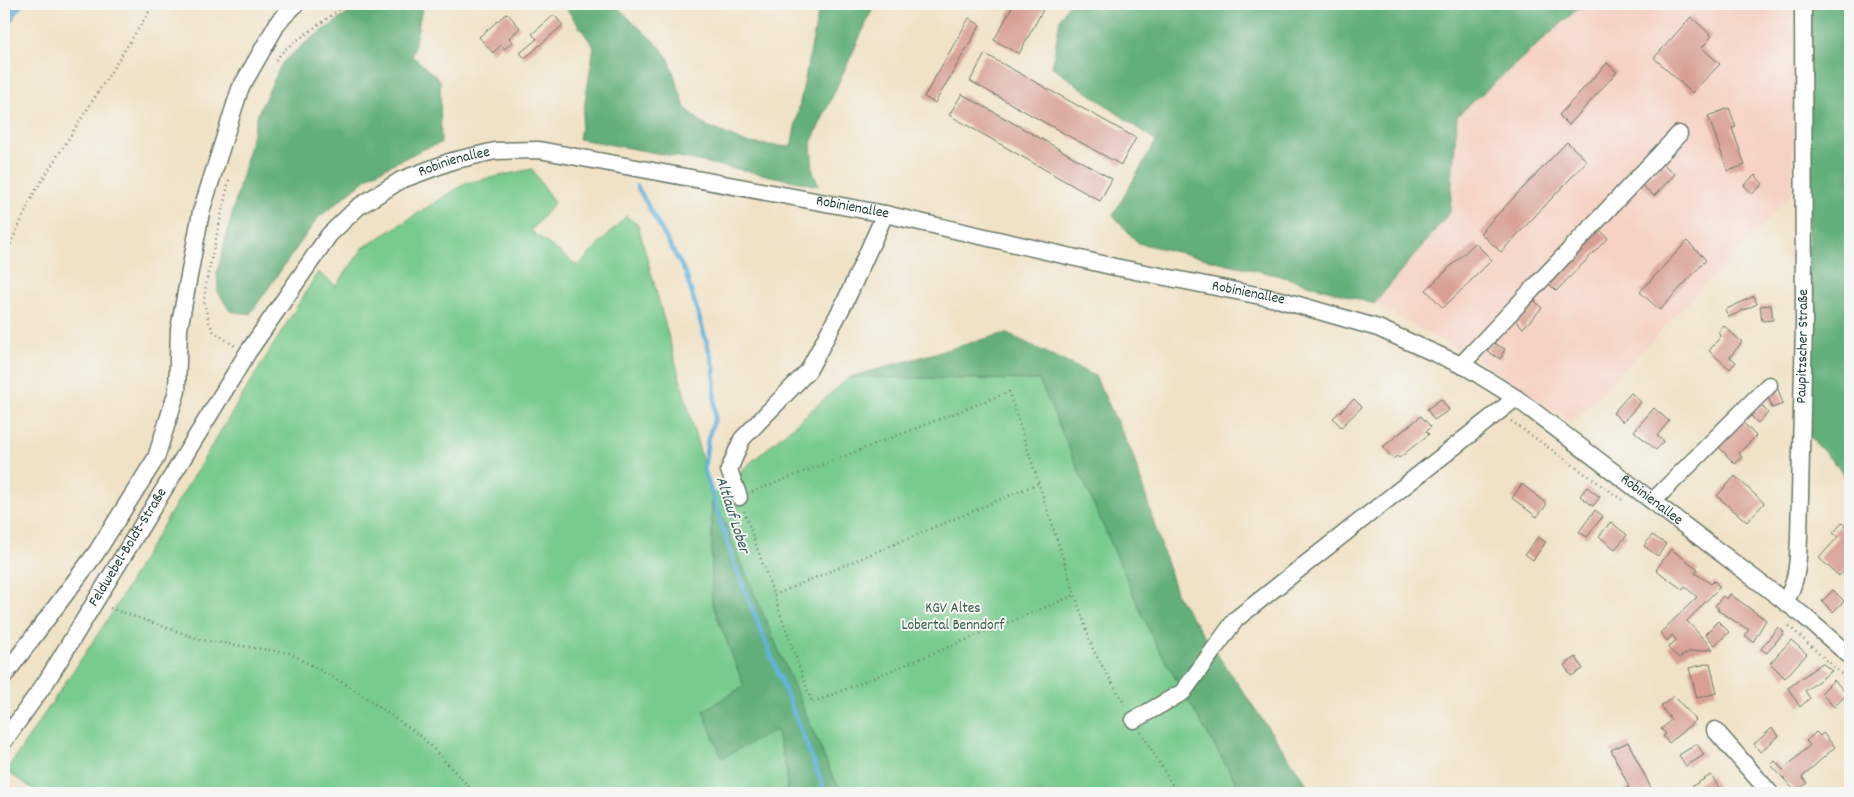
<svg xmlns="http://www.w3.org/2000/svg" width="1854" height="797" font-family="Dekko,sans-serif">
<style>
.built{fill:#f6d2c4}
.green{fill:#78cb8e;stroke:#4c8461}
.forest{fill:#62af79;stroke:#407656}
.water{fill:#63b2dd;stroke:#417888}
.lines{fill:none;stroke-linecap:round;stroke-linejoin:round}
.stream{stroke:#63b2dd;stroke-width:4.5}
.building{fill:#d8a095}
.minor-casing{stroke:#687767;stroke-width:19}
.path{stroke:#687767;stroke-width:2.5;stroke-dasharray:1 4;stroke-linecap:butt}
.minor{stroke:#fff;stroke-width:16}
.labels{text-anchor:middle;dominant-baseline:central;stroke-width:4;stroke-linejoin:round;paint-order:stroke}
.street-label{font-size:15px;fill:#1f3d34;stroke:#f6f6f2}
.park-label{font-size:15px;fill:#35604a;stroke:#f6f6f2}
.water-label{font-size:16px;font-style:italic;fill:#305a5e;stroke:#f6f6f2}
</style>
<rect width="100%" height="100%" fill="#f6f6f2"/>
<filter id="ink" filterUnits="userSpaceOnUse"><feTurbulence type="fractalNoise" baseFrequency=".02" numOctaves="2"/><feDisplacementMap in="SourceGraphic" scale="10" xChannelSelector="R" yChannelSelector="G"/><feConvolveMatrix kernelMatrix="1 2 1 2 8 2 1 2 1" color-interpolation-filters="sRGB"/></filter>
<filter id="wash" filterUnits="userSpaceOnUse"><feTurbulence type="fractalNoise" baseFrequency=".0096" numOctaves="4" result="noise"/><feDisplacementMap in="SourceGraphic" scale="20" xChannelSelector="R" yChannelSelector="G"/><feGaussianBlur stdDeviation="1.12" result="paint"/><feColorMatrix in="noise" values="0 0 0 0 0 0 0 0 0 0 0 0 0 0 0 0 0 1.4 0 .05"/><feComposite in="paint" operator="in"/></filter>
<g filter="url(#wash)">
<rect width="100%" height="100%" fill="#f0e2c6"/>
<!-- built -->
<path class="built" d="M1583 4H1796L1792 194 1572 423 1484 363 1374 304 1450 212 1456 116Z"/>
<!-- green -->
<path class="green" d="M532 169 554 203 531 231 578 266 626 216 638 225 712 496 850 377 1039 380 1154 641 1242 793H843L831 773 712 498V603L745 686 703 711 776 730 787 771V793H39L6 771 114 610 145 555 318 272 336 286 363 248 466 183Z"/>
<!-- forest -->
<g class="forest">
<path d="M362 4H423L412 56 440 80 441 143 421 150 371 175 317 219 250 314 230 311 218 292 217 273 258 113 282 63 306 42Z"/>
<path d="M563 4H617L618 8 660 47 669 59 685 108 705 125 747 143 791 147 820 4H875L811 143 813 172 819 186 684 158 579 139 594 47Z"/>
<path d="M1069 4H1583L1457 116 1450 212 1374 304 1280 276 1138 243 1113 215 1156 141 1052 67 1060 19Z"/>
<path d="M1808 4H1850V484L1837 466 1808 435Z"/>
<path d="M1006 333 1095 376 1132 453 1177 596 1313 793H1242L1154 641 1039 380 850 377Z"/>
<path d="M712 494 831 773 843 793H787V771L776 730 722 758 703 711 744 686 712 603Z"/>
</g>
<!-- water -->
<path class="water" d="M4 4H23L4 33Z"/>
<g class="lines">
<!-- stream -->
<path class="stream" d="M637 186 686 274 714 367 715 418 708 438 704 469 733 560 826 793"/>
</g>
<g id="blocks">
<!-- building -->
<g class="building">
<path d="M1014 4H1046L1019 54 994 40Z"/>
<path d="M507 13 520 28 509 38 513 42 504 49 501 45 493 53 479 37Z"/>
<path d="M554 15 563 25 525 58 520 53 537 39 532 34Z"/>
<path d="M1691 17 1712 36 1702 48 1720 64 1692 93 1654 58Z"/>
<path d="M969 18 980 25 935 103 924 97Z"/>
<path d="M985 54 1136 138 1121 165 970 81Z"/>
<path d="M1607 63 1617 72 1569 125 1559 115Z"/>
<path d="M962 94 1112 179 1100 201 949 115Z"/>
<path d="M1729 108 1736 127 1732 128 1745 165 1728 171 1708 116Z"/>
<path d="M1567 142 1587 161 1501 252 1480 233Z"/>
<path d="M1663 164 1675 174 1654 196 1642 185Z"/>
<path d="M1755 175 1763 184 1752 194 1744 185Z"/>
<path d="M1597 228 1608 238 1556 291 1546 281Z"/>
<path d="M1687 241 1706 260 1660 310 1640 292Z"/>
<path d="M1475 243 1492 260 1443 308 1426 290Z"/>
<path d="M1754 296 1757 304 1729 317 1725 310Z"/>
<path d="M1533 299 1542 308 1523 328 1514 319Z"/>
<path d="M1771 305 1773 320 1762 321 1760 306Z"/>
<path d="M1724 326 1742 342 1730 357 1736 362 1730 369 1709 351 1721 336 1718 333Z"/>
<path d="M1492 342 1505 349 1500 359 1487 351Z"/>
<path d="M1778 389 1783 404 1772 408 1767 393Z"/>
<path d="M1631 393 1641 402 1623 422 1613 413Z"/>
<path d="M1354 399 1362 407 1341 427 1333 418Z"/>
<path d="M1441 399 1449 410 1434 420 1427 409Z"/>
<path d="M1761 405 1768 413 1758 423 1750 415Z"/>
<path d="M1654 408 1669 421 1657 436 1664 441 1656 450 1634 431Z"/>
<path d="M1421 416 1431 427 1426 431 1429 434 1399 458 1397 456 1393 459 1383 447Z"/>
<path d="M1740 419 1756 436 1739 453 1742 457 1735 464 1715 443Z"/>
<path d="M1735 476 1764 503 1747 522 1717 496Z"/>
<path d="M1522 484 1547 504 1537 517 1512 498Z"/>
<path d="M1587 487 1600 497 1593 506 1580 496Z"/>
<path d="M1595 510 1603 516 1587 537 1579 532Z"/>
<path d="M1611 522 1627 535 1615 549 1599 536Z"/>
<path d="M1842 523 1850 530 1848 544 1850 564 1839 576 1819 558 1838 537 1833 533Z"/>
<path d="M1652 535 1666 544 1658 556 1644 546Z"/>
<path d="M1538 537 1546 542 1533 560 1525 554Z"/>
<path d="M1671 549 1698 569 1695 573 1711 584 1714 581 1720 587 1687 621 1713 649 1689 652 1679 658 1668 648 1676 640 1672 635 1667 641 1660 633 1697 597 1685 587 1683 590 1656 570Z"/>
<path d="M1833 590 1844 601 1833 612 1822 601Z"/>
<path d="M1730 594 1766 620 1753 642 1745 635 1749 630 1717 610 1719 609 1715 606 1723 596 1727 599Z"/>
<path d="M1718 621 1729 632 1715 645 1705 634Z"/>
<path d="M1778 627 1784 632 1767 653 1761 649Z"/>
<path d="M1791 640 1807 654 1785 678 1770 663Z"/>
<path d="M1576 657 1583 669 1571 676 1564 665Z"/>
<path d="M1710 663 1717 693 1697 698 1689 668Z"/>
<path d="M1822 663 1832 671 1805 691 1810 698 1800 707 1788 688Z"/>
<path d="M1834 680 1847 694 1834 707 1821 693Z"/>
<path d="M1674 696 1696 720 1669 743 1663 736 1666 734 1661 729 1671 720 1661 706Z"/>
<path d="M1772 728 1779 736 1760 752 1754 744Z"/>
<path d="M1816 732 1820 736 1823 733 1835 747 1802 777 1807 783 1796 792 1771 765 1775 761 1783 770 1810 745 1806 741Z"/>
<path d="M1628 742 1652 790 1647 793H1627L1625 789 1629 787 1611 750Z"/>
<path d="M1697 744 1704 755 1686 766 1679 755Z"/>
<path d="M1711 775 1722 793H1692L1689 788Z"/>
</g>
</g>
</g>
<g filter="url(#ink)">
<use href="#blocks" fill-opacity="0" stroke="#687767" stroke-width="1"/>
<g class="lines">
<defs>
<g id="minor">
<path d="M1461 365 1679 134"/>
<path d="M739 497 729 470 742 439 808 371 846 300 885 214"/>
<path d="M1653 501 1769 385"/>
<path id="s1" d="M1785 602C1798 581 1798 560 1799 537L1804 325 1803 4"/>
<path d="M4 676 96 553 156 458 177 391 179 329 201 212 240 89 279 21 296 4"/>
<path d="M1134 720 1183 692 1236 619 1516 398"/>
<path d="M1715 730 1770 793"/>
<path id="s2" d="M4 741 46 682 248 352 329 235 358 207 401 180 452 161 495 151 539 150 885 214 1115 267 1281 300 1378 328 1468 368 1516 398 1804 616 1850 656"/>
</g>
</defs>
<!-- minor casing -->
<use href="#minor" class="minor-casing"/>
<!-- path -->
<g class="path">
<path d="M276 60 284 50 347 4"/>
<path d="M229 180 206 283 204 302 209 322 214 332 235 346"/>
<path d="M4 258 34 193 154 4"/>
<path d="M1511 421 1625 502"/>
<path d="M752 492 1009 392 1093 650 1127 708"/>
<path d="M744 511 812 703 1075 595"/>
<path d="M774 595 1039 483"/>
<path d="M110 608 202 640 289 653 349 686 422 737 475 793"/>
<path d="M1789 626 1850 682"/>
<path d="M1141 732 1177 793"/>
<path d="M4 784 19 793"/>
</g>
<!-- minor -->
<use href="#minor" class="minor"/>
</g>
</g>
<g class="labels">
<!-- street labels -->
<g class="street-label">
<text stroke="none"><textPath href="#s2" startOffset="749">Robinienallee</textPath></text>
<text stroke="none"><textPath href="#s2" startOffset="1154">Robinienallee</textPath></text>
<text stroke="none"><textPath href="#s2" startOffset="1559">Robinienallee</textPath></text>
<text stroke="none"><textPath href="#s1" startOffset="258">Paupitzscher Straße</textPath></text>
<text stroke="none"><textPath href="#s2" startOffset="2018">Robinienallee</textPath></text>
<text stroke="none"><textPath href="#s2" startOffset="230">Feldwebel-Boldt-Straße</textPath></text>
</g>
<!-- park labels -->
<g class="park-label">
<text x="953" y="609">KGV Altes<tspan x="953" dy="17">Lobertal Benndorf</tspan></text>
</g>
<!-- water labels -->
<g class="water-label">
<text transform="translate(732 515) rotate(72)">Altlauf Lober</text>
</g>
</g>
<!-- margin -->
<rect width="1854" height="797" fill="none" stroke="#f6f6f2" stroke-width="20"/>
</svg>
